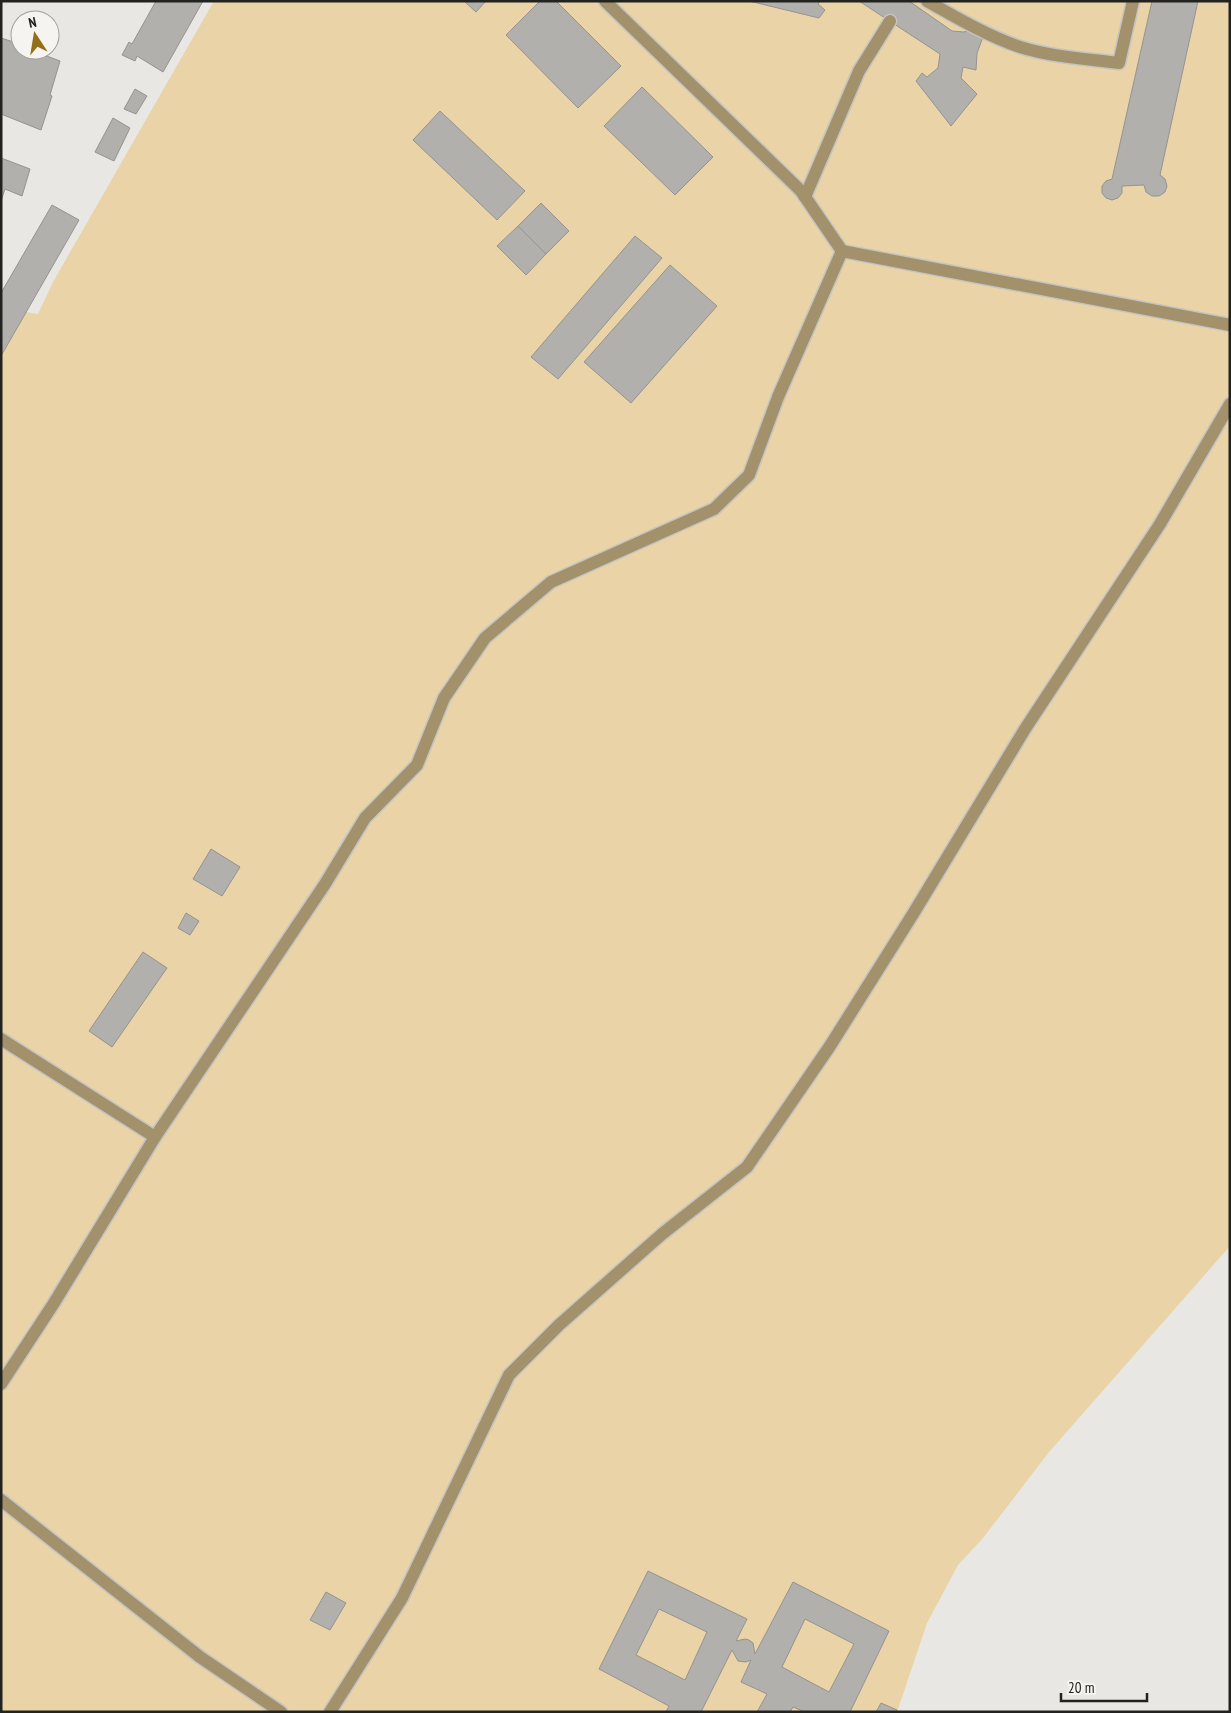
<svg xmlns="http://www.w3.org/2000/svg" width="1231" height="1713" font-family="'PT Sans Narrow',sans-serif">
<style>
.green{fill:#e9d3a7}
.building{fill:#b1b0ad;stroke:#959390;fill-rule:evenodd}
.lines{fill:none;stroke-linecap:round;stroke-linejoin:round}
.lane-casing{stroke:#c4c4c1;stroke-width:15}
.street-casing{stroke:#c4c4c1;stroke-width:15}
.lane{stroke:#a3916b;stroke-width:12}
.street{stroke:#a3916b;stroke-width:12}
</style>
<rect width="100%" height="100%" fill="#e8e7e4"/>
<!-- green -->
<path class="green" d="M214 1H1230V1246L1049 1452 983 1538 958 1565 927 1623 897 1712H1V308L38 314 53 282Z"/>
<!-- building -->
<g class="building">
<path d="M156 1H203L163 72 137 56 135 61 122 55 129 42 132 44Z"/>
<path d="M464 1H486L476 12Z"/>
<path d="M540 1H556L621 66 578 108 506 35Z"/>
<path d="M749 1H820L818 4 825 10 819 18Z"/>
<path d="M859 1H909L952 31 964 32 971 29 983 37 977 53 976 70 963 67 961 78 977 94 951 126 916 81 922 73 927 77 938 68 940 54Z"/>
<path d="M1152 1H1198L1160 175 1165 179 1167 186 1165 192 1159 196H1152L1146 192 1144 185 1122 186V193L1118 198 1112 200 1106 198 1102 193V186L1106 181 1112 179Z"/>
<path d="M1 38 20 44V50L46 51 44 55 60 61 50 95 52 96 41 130 1 114Z"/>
<path d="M642 87 713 157 675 195 604 126Z"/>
<path d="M135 89 147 96 136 114 124 109Z"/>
<path d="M440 111 525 191 497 220 413 140Z"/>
<path d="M113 118 130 128 114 161 95 152Z"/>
<path d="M1 158 30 169 22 196 5 189 1 201Z"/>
<path d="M541 203 569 231 546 254 518 226Z"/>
<path d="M52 205 79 220 1 356V293Z"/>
<path d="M518 226 546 254 526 275 497 246Z"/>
<path d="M635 236 662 258 558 379 531 357Z"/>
<path d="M670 265 717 306 631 403 584 362Z"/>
<path d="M211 849 240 867 222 896 193 879Z"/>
<path d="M186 913 199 921 190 935 178 928Z"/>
<path d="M143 952 167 968 112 1047 89 1031Z"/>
<path d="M648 1571 747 1619 736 1641 745 1639 749 1640 753 1643 755 1654 793 1582 889 1631 850 1712H805L793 1707 790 1712H757L767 1694 741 1682 751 1660 746 1662 738 1661 732 1650 701 1712H666L669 1706 599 1669ZM659 1609 707 1632 685 1680 636 1655ZM805 1619 854 1644 829 1692 782 1667Z"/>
<path d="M326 1592 346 1603 330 1630 310 1620Z"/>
<path d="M881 1703 897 1710 896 1712H876Z"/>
</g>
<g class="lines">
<defs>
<g id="lane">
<path d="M927 1C957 18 988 36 1020 47 1052 57 1087 59 1119 63L1133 1"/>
<path d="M805 197 859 71 890 21"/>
<path d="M1 1039 155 1137"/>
<path d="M1 1384 54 1303 155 1137 325 884 365 818 417 765 444 698 485 638 551 582 714 509 749 475 778 397 842 251"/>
<path d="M1 1500 200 1657 281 1712"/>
<path d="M330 1712 402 1598 509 1375 559 1325 662 1234 747 1167 830 1046 913 914 1025 729 1160 524 1230 404"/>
</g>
<path id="street" d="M605 1 801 191 842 251 1230 325"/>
</defs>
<!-- lane casing -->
<use href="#lane" class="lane-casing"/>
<!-- street casing -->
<use href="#street" class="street-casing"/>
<!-- lane -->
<use href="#lane" class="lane"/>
<!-- street -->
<use href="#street" class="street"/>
</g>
<!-- border -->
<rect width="1231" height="1713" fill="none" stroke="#222221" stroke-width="5"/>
<!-- north arrow -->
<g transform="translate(35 35) rotate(348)"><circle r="24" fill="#f6f4f1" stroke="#a1a09e"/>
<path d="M0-4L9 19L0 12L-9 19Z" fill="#937017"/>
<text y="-8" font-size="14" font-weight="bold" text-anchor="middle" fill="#222221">N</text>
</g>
<!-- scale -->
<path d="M1061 1693v8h86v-8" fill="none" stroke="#222221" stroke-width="2.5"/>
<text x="1068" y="1693" font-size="15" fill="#222221" stroke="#f6f4f1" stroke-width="4" paint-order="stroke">20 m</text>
</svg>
